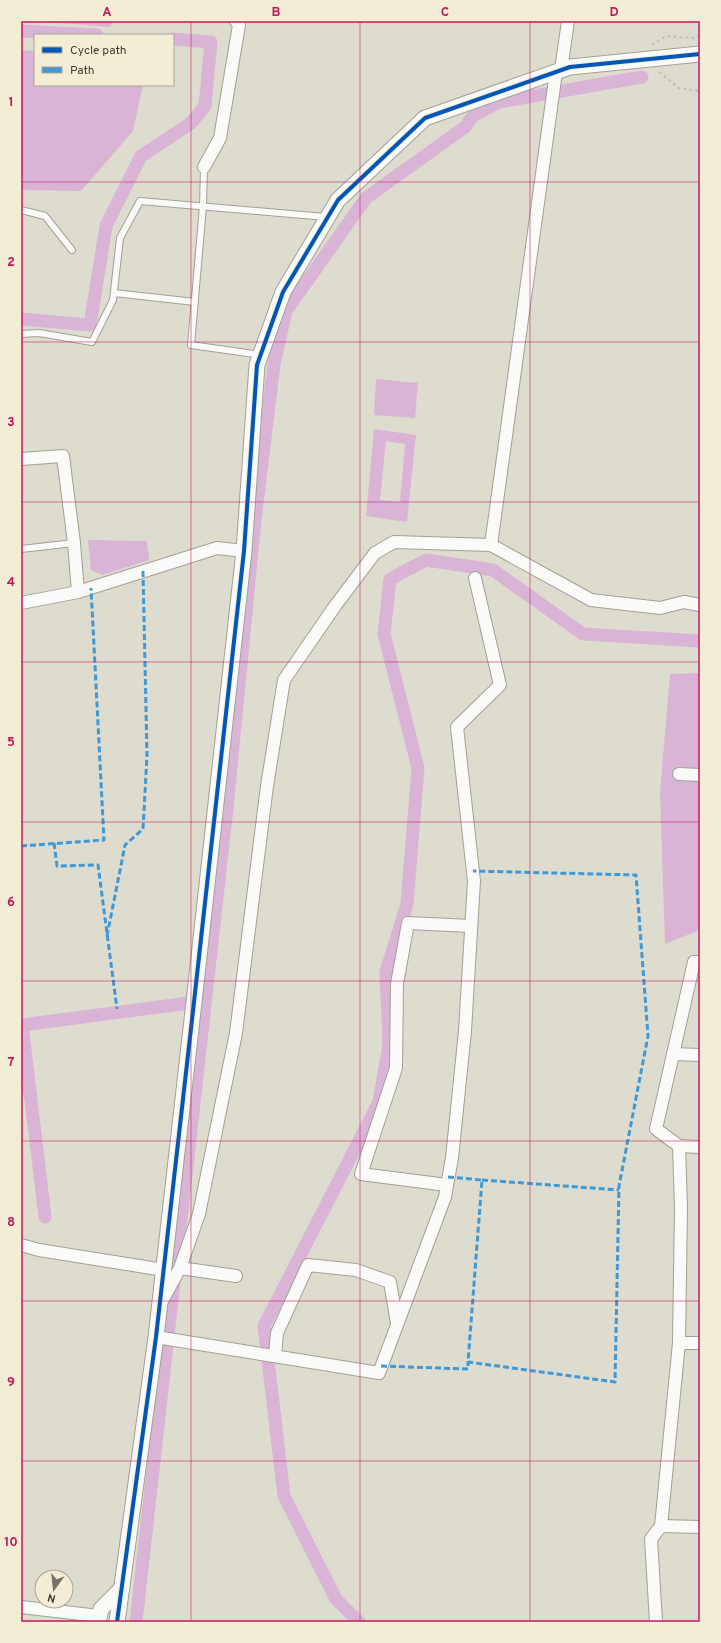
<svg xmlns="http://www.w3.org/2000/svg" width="721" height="1643" font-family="Overpass,sans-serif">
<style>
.water{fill:#dab4d6;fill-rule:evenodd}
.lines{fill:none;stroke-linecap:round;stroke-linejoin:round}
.canal{stroke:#dab4d6;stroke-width:13}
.service-casing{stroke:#a2a095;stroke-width:8}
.minor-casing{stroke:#a2a095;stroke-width:14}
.tertiary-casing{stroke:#a2a095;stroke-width:17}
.path{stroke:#c0bfbc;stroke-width:2;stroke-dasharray:3 3;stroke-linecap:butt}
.service{stroke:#fafaf8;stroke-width:6}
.minor{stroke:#fafaf8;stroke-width:12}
.tertiary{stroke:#fafaf8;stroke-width:15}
.quiet{stroke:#3f99d8;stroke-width:3;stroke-dasharray:6 3;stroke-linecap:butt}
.cycleway-casing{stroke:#f2edd4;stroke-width:6}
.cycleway{stroke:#0057b8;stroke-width:4}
.grid{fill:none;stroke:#c2185b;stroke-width:1;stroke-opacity:0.55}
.neatline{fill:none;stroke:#c2185b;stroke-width:1.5}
.grid-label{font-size:13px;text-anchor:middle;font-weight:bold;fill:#c2185b}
</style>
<rect width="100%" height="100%" fill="#dedcce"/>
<!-- water -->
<g class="water">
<path d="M35 21H114L110 27Z"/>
<path d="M21 50 35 51V85H143L133 131 81 191 23 190 21 189Z"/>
<path d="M376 379 418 383 415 418 374 415Z"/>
<path d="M374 429 416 435 407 522 366 516ZM386 441 405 444 400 502 380 500Z"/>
<path d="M88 540 147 541 149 560 102 575 91 570Z"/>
<path d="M700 673V930L665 944 660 792 670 674Z"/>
</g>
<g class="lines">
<!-- canal -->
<g class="canal">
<path d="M21 31 97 35"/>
<path d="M21 319 90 325 106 226 141 156 191 123 205 106 211 42 173 39"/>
<path d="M45 1217 22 1025 204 1001"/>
<path d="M136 1622 227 808 255 520 274 364 286 311 366 198 465 127 473 116 499 102 642 77"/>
<path d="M359 1622 336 1599 284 1496 264 1326 379 1102 389 1044 386 972 407 904 418 768 384 634 390 579 426 560 493 570 583 634 700 641"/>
</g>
<defs>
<g id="service">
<path d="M204 167 203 206 191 345 261 355"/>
<path d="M21 210 45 216 72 250"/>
<path d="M114 293 195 302"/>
<path d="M21 334 39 333 92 342 113 300 120 238 140 201 326 217"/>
<path d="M21 549 74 543"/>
</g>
<g id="minor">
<path d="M561 70 568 21"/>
<path d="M204 167 220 138 239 25 236 21"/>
<path d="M21 459 63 456 74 543 78 592"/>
<path d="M491 545 556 72"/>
<path d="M21 603 78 592 217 548 244 551"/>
<path d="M679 774 700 775"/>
<path d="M700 962H694L656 1129 679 1146 700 1147"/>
<path d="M673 1054 700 1055"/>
<path d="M447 1185 361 1174 396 1068 397 984 408 923 471 926"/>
<path d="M21 1245 39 1250 164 1270"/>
<path d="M236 1276 180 1268 199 1214 236 1033 267 786 284 680 335 606 375 553 394 542 491 545 591 600 660 608 684 602 700 605"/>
<path d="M161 1303 180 1268"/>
<path d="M156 1337 379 1373 445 1197 452 1158 465 1031 474 881 457 727 500 685 475 578"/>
<path d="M679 1343H700"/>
<path d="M275 1356 277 1333 308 1265 356 1270 390 1282 397 1323"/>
<path d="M661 1526 700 1527"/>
<path d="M21 1607 99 1616"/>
<path d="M656 1622 651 1539 661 1526 679 1343 681 1207 679 1146"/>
</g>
<g id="tertiary">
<path d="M98 1622 101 1609 122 1588"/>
<path d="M117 1622 156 1337 194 1002 244 551 257 365 283 292 338 200 425 118 570 67 700 54"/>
</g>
</defs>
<!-- service casing -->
<use href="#service" class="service-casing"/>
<!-- minor casing -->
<use href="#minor" class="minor-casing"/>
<!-- tertiary casing -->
<use href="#tertiary" class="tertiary-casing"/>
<!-- path -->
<g class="path">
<path d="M652 45 666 36 694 38 700 36"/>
<path d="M659 72 679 88 700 91"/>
</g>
<!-- service -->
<use href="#service" class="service"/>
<!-- minor -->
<use href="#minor" class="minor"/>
<!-- tertiary -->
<use href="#tertiary" class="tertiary"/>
<!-- quiet -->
<g class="quiet">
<path d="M54 843 57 866 98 865 117 1009"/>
<path d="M21 846 104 840 91 588"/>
<path d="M107 936 125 845 143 829 147 755 143 571"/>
<path d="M448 1177 482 1180 468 1362 615 1382 619 1186 648 1036 636 875 473 871"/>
<path d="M482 1180 619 1190"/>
<path d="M381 1366 468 1369V1362"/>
</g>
<defs>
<path id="cycleway" d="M117 1622 156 1337 194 1002 244 551 257 365 283 292 338 200 425 118 570 67 700 54"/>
</defs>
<!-- cycleway casing -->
<use href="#cycleway" class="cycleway-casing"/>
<!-- cycleway -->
<use href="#cycleway" class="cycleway"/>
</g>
<!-- grid -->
<path class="grid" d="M191 21V1622M360 21V1622M530 21V1622M21 182H700M21 342H700M21 502H700M21 662H700M21 822H700M21 981H700M21 1141H700M21 1301H700M21 1461H700"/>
<!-- border -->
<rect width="721" height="1643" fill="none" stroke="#f2edd4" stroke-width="44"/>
<!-- legend -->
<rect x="34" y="34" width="140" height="52" fill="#f2edd4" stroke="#aaa693"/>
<rect x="42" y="47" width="20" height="6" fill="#0057b8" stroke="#aaa693"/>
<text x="70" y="54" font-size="12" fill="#3e3c32">Cycle path</text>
<rect x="42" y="67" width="20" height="6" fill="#3f99d8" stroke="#aaa693"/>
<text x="70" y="74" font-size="12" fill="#3e3c32">Path</text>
<!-- north arrow -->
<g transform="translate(54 1589) rotate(195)"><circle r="19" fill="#f2edd4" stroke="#aaa693"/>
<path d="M0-3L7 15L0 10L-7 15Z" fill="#767469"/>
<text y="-6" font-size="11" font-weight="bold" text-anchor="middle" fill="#3e3c32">N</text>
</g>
<rect x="22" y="22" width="677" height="1599" class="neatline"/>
<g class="grid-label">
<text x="107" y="16">A</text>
<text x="276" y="16">B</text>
<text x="445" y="16">C</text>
<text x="614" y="16">D</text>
<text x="11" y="106">1</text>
<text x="11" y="266">2</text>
<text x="11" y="426">3</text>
<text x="11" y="586">4</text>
<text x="11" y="746">5</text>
<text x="11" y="906">6</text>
<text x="11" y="1066">7</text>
<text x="11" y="1226">8</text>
<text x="11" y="1386">9</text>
<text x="11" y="1546">10</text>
</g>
</svg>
